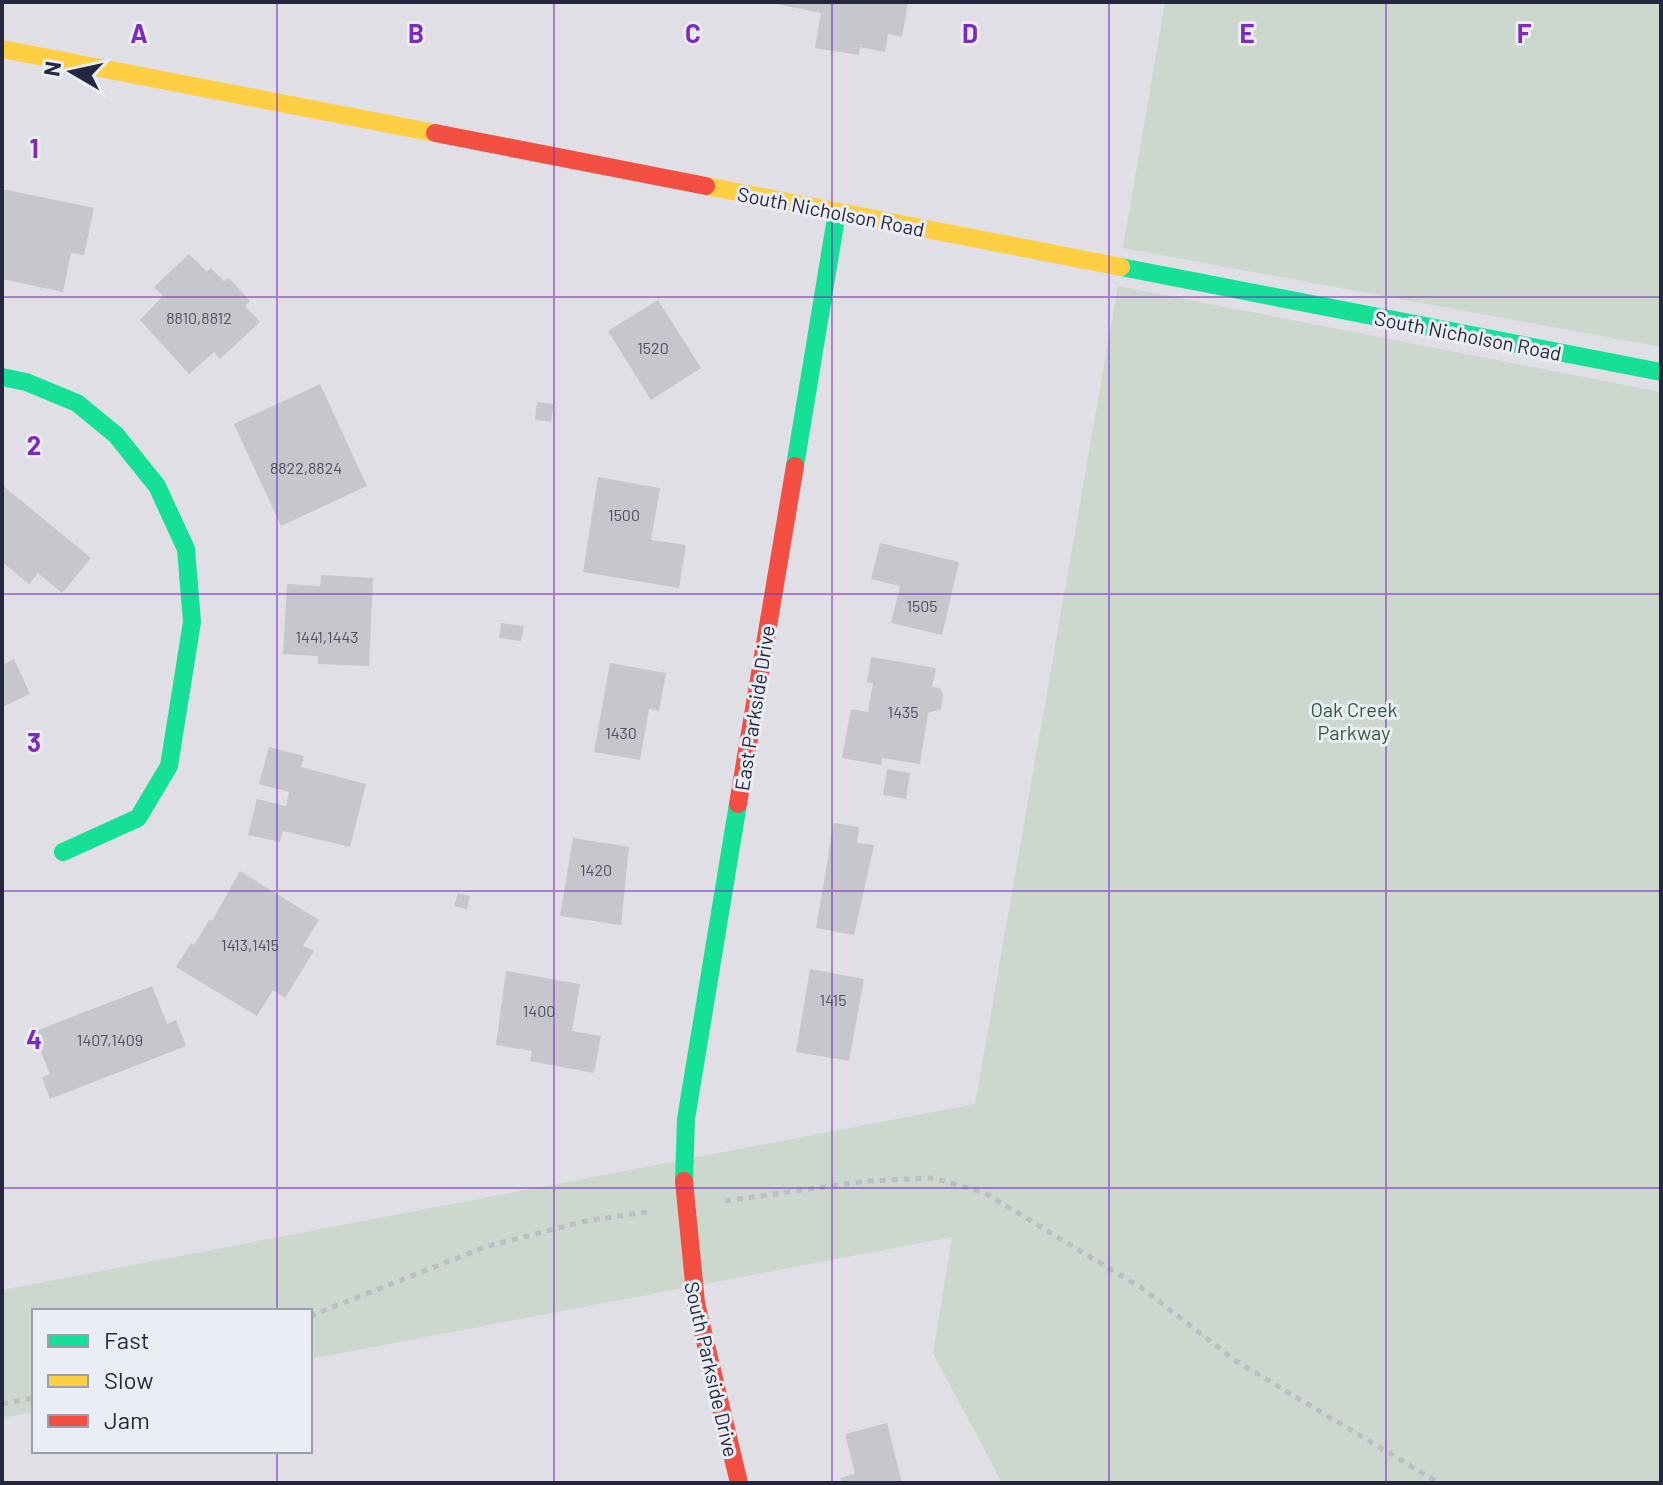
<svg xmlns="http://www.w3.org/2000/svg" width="1663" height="1485" font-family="Barlow,sans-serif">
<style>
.green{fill:#ccd8ce}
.building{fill:#c6c6cd}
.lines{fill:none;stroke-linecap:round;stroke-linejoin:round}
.path{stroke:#bdbec5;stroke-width:5;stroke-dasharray:6 6;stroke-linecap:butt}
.fast{stroke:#16e098;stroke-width:18}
.slow{stroke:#ffcf43;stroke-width:18}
.jam{stroke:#f24e42;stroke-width:18}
.grid{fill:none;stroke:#7b2cbf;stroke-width:2;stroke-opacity:0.55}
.labels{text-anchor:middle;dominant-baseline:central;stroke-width:6;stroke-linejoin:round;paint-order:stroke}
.number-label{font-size:16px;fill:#4e5064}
.street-label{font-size:20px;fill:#24273f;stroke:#ebedf5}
.park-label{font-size:20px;fill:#305c33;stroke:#ebedf5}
.grid-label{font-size:26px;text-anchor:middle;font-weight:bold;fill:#7b2cbf;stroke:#ebedf5;stroke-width:6;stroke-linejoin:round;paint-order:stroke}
</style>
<rect width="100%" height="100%" fill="#dfdfe5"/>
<!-- green -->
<g class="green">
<path d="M1165 2H1661V347L1123 248Z"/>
<path d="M1118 286 1661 392V1483H1002L933 1353 952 1237 310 1359V1311H34V1412L2 1418V1290L975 1104Z"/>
</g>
<!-- building -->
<g class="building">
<path d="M766 2H908L902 37 888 34 885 52 860 47 859 55 815 48 821 13Z"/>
<path d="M2 189 94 208 84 255 71 253 63 292 2 279Z"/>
<path d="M189 254 207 272 211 268 224 281 229 278 250 301 245 306 260 322 220 359 214 352 189 374 140 320 163 296 154 287Z"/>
<path d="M658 300 701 368 651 400 608 331Z"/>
<path d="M320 384 367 486 281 526 234 424Z"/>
<path d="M537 402 554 404 551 422 535 420Z"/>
<path d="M598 477 660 488 651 540 686 545 679 588 583 572Z"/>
<path d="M2 485 91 558 62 593 38 573 29 584 2 562Z"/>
<path d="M880 543 959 562 942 635 891 623 900 586 871 579Z"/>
<path d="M321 575 373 578 369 666 318 664V656L283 654 287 584 320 586Z"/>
<path d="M501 623 524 626 521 641 499 638Z"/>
<path d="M871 657 936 668 932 687 940 688 943 694 941 709 928 713 920 764 882 758 881 765 842 758 851 709 868 712 873 683 867 682Z"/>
<path d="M14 659 30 694 2 707V665Z"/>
<path d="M610 663 666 673 659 711 649 709 640 760 594 752Z"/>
<path d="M269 747 304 756 301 767 366 784 350 847 283 831 280 842 248 835 257 799 286 806 289 792 259 784Z"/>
<path d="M887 769 910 773 906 799 883 795Z"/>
<path d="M834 823 859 827 857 843 874 845 854 935 816 928Z"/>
<path d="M573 838 629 847 621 925 560 916Z"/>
<path d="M240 871 319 920 303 946 314 951 285 998 273 990 257 1016 176 967 191 943 194 945 209 920 212 921Z"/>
<path d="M458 893 470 896 467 909 454 906Z"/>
<path d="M810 969 864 979 849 1061 796 1052Z"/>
<path d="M506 971 580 984 572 1031 601 1036 594 1073 530 1061 532 1051 496 1045Z"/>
<path d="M152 986 167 1024 176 1020 186 1046 50 1099 42 1077 50 1074 33 1032Z"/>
<path d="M887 1423 902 1483H842L840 1478 855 1474 845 1434Z"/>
</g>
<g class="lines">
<!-- path -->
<g class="path">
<path d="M725 1201 866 1181 934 1178 985 1193 1143 1289 1236 1361 1439 1483"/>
<path d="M310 1316 485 1247 585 1221 647 1212"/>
<path d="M2 1404 34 1398"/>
</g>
<!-- fast -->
<g class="fast">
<path d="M1121 267 1661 372"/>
<path d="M2 377 26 382 77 403 116 435 157 486 186 549 192 622 169 766 138 818 63 852"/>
<path d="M795 466 837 212"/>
<path d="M684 1181 686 1119 738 804"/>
</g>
<!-- slow -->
<g class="slow">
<path d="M2 49 435 133"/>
<path d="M706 186 1121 267"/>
</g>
<!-- jam -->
<g class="jam">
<path d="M435 133 706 186"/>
<path d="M738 804 795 466"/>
<path d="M684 1181 696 1303 739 1483"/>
</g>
</g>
<!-- grid -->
<path class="grid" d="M277 2V1311M554 2V1483M832 2V1483M1109 2V1483M1386 2V1483M2 297H1661M2 594H1661M2 891H1661M2 1188H1661M277 1451V1483"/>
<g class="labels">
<!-- number labels -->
<g class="number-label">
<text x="199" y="317">8810,8812</text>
<text x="653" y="347">1520</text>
<text x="306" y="467">8822,8824</text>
<text x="624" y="514">1500</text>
<text x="922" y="605">1505</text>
<text x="327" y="636">1441,1443</text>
<text x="903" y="711">1435</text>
<text x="621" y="732">1430</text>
<text x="596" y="869">1420</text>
<text x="250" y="944">1413,1415</text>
<text x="833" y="999">1415</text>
<text x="539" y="1010">1400</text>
<text x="110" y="1039">1407,1409</text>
</g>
<!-- street labels -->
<g class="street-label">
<text transform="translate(831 211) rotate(11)">South Nicholson Road</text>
<text transform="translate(1468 335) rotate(11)">South Nicholson Road</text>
<text transform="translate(754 708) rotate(-81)">East Parkside Drive</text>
<text transform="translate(712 1369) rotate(77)">South Parkside Drive</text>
</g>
<!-- park labels -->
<g class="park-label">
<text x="1354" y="709">Oak Creek<tspan x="1354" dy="23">Parkway</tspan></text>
</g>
</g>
<g class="grid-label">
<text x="139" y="43">A</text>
<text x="416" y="43">B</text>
<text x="693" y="43">C</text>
<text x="970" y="43">D</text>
<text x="1247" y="43">E</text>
<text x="1524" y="43">F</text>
<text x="34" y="158">1</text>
<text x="34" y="455">2</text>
<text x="34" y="752">3</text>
<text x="34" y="1049">4</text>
</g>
<!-- border -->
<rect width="1663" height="1485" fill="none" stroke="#24273f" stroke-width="8"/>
<!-- legend -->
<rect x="32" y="1309" width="280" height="144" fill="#ebedf5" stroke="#9b9eac" stroke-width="2"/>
<rect x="48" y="1335" width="40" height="12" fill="#16e098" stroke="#9b9eac" stroke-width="2"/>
<text x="104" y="1349" font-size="24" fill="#24273f">Fast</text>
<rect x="48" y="1375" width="40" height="12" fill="#ffcf43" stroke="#9b9eac" stroke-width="2"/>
<text x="104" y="1389" font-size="24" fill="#24273f">Slow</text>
<rect x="48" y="1415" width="40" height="12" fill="#f24e42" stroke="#9b9eac" stroke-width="2"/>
<text x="104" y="1429" font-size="24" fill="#24273f">Jam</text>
<!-- north arrow -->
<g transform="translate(72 72) rotate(279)" stroke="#ebedf5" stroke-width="6" paint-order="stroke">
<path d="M0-6L14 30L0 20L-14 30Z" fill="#24273f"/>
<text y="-12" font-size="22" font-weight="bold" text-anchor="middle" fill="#24273f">N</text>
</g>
</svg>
